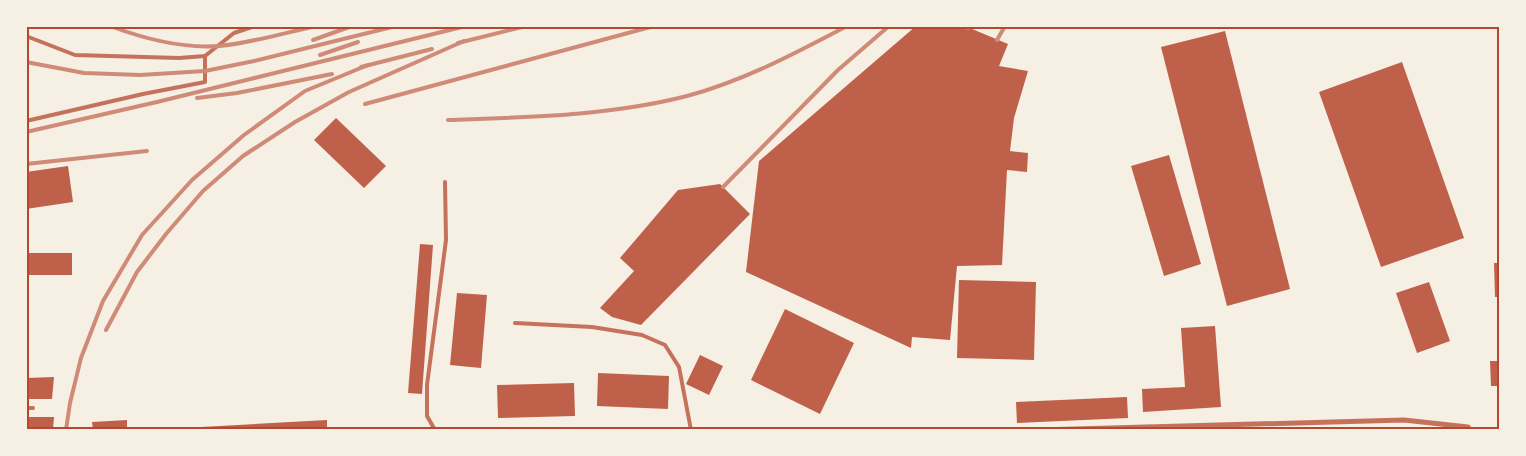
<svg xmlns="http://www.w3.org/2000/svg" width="1526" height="456" font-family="'Fira Sans Condensed',sans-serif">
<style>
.building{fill:#bf614a}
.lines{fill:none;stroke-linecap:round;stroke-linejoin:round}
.service{stroke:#c5725c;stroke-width:4}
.minor{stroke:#c5725c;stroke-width:5}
.rail{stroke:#cf8b77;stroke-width:4}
.neatline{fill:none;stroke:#b5482f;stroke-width:2}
</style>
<rect width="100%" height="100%" fill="#f6efe4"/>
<!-- building -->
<g class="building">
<path d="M916 26H965L1008 44 999 66 1028 71 1014 118 1010 151 1028 153 1027 172 1007 170 1002 265 957 266 950 340 912 337 911 348 746 272 759 161Z"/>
<path d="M1225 31 1290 289 1227 306 1161 47Z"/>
<path d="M1402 62 1464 238 1381 267 1319 92Z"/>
<path d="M336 118 386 166 364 188 314 140Z"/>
<path d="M1169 155 1201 264 1164 276 1131 166Z"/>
<path d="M68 166 73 202 26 209V172Z"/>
<path d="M720 184 750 214 641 325 612 317 600 308 634 271 620 258 678 190Z"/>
<path d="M420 244 433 245 422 394 408 393Z"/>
<rect x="26" y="253" width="46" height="22"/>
<path d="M1494 263H1500V297H1495Z"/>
<path d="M959 280 1036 282 1034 360 957 358Z"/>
<path d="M1429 282 1450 341 1417 353 1396 293Z"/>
<path d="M457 293 487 295 481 368 450 365Z"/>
<path d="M785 309 854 343 820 414 751 380Z"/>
<path d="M1215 326 1221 407 1143 412 1142 389 1185 387 1181 328Z"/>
<path d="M700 355 723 366 709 395 686 384Z"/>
<path d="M1490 361H1500V386H1491Z"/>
<path d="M598 373 669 376 668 409 597 406Z"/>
<path d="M54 377 52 399H26V378Z"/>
<path d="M574 383 575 416 498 418 497 385Z"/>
<path d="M1127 397 1128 418 1017 423 1016 402Z"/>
<path d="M26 417H54L53 430H26Z"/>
<path d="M127 420V430H93L92 422Z"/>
<path d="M327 420V430H183V428Z"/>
</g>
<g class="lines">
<!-- service -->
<g class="service">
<path d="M26 36 75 55 179 58 205 56 234 33 255 26"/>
<path d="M26 121 143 94 205 82V56"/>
<path d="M515 323 592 327 642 335 665 345 679 367 691 430"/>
<path d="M26 408H33"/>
<path d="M435 430 427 416V385L446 240 445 182"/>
</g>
<!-- minor -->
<path class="minor" d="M1038 430 1404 420 1468 427 1470 430"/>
<!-- rail -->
<g class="rail">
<path d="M110 26C145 39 182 49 219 46 251 43 284 33 316 26"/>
<path d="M968 28 969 26"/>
<path d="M313 40 352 26"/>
<path d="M997 40 1005 26"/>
<path d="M458 43 526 26"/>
<path d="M320 55 358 42"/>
<path d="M26 62 84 73 140 75 205 71 254 61 396 26"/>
<path d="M361 67 432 49"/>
<path d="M197 98 237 93 332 74"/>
<path d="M365 104 654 26"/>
<path d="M448 120C528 117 609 116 687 96 743 81 796 53 847 26"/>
<path d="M26 132 157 102 466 26"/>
<path d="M26 164 147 151"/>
<path d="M723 187 838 70 889 26"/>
<path d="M106 330 137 272 166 234 203 191 243 156 295 122 349 92 464 41"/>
<path d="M66 430 70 403 81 358 103 301 142 235 192 180 244 135 305 91 368 65"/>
</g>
</g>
<!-- border -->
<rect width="1526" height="456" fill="none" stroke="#f6efe4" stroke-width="55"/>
<rect x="28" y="28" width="1470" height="400" class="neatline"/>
</svg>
